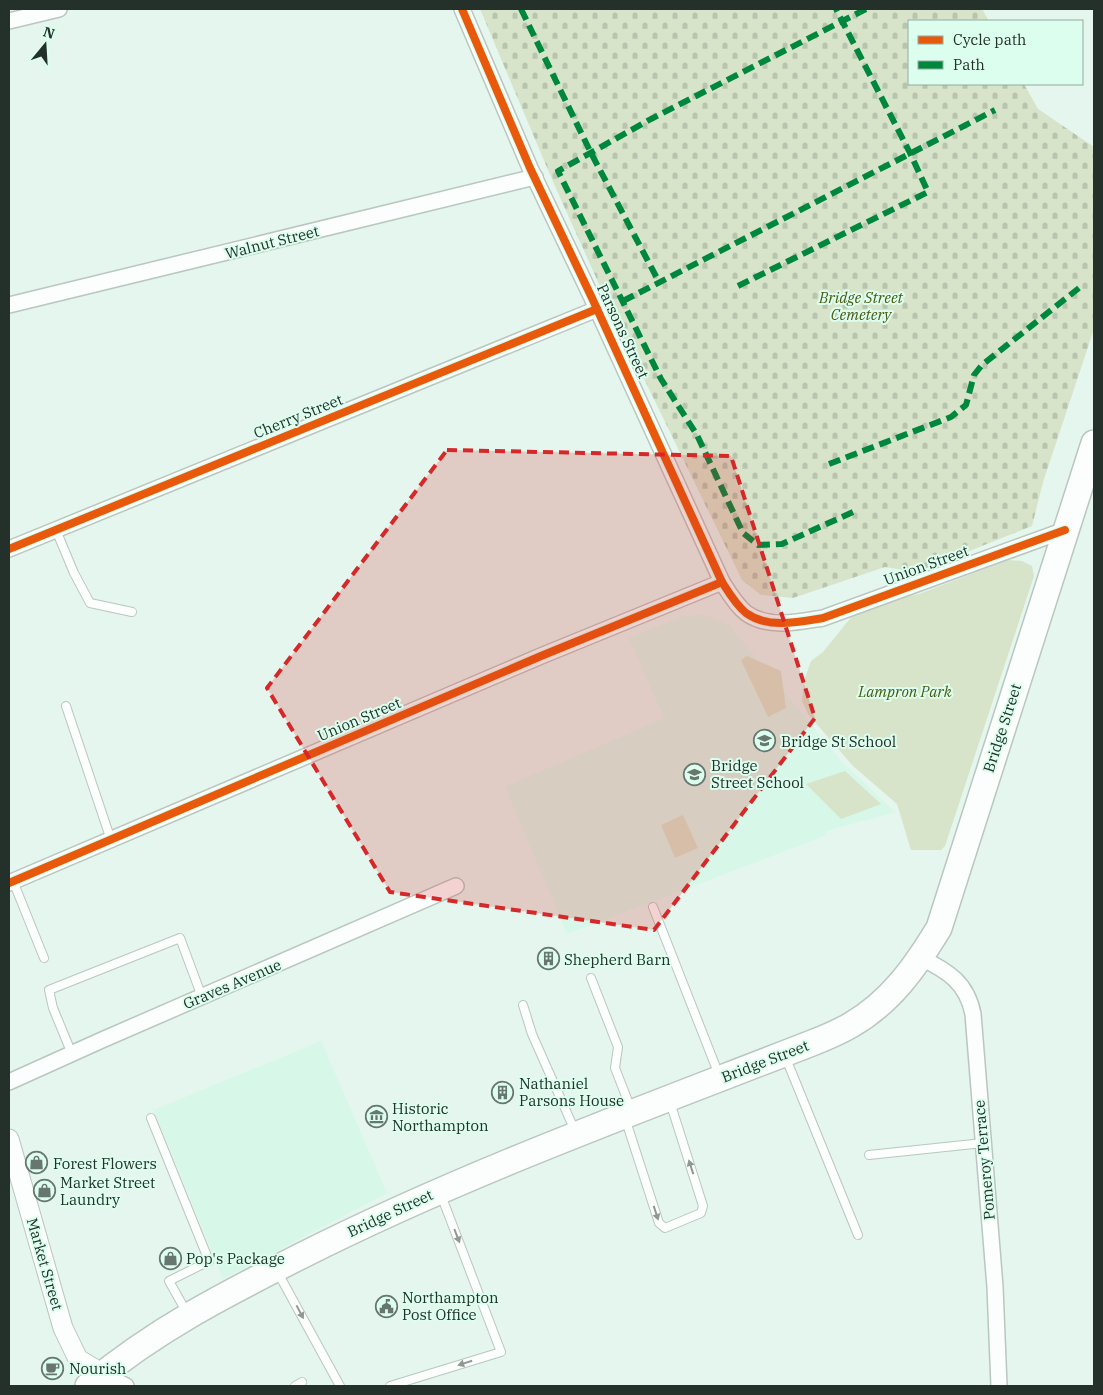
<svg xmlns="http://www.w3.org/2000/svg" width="1103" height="1395" font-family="'IBM Plex Serif',serif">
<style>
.built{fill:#d7f7e8}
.green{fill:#d7e4ca}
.cemetery{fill:url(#cemetery-stones)}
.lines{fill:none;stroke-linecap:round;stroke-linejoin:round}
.service-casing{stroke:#b9c7c0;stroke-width:10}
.minor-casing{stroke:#b9c7c0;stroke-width:18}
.tertiary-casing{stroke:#b9c7c0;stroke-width:21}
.trunk-casing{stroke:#b9c7c0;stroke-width:28}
.service{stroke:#fbfefc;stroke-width:8}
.minor{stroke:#fbfefc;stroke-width:15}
.tertiary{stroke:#fbfefc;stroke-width:19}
.trunk{stroke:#fbfefc;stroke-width:25}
.quiet{stroke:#00873e;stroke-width:6;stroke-dasharray:12 6;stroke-linecap:butt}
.cycleway-casing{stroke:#dcfeee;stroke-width:11}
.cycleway{stroke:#e8590c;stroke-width:8}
.oneway{fill:#909894}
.marked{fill:#d62828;fill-opacity:0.2;stroke:#d62828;stroke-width:4;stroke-dasharray:10 6;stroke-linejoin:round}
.labels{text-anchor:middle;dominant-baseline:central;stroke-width:4;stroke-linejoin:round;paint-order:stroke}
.street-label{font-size:15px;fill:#24312b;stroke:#dcfeee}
.park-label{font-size:15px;font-style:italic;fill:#4d5812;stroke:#dcfeee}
.poi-label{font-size:15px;fill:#24312b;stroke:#dcfeee;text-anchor:start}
</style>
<defs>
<pattern id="cemetery-stones" width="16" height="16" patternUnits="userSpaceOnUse" patternTransform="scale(1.25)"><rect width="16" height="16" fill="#d7e4ca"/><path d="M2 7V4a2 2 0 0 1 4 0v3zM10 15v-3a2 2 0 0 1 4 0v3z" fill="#b8c4ae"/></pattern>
</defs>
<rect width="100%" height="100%" fill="#e4f6ed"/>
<!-- built -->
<g class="built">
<path d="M704 615 720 621 730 626 841 761 895 812 826 831 827 835 567 934 505 787 664 718 629 638 684 616Z"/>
<path d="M321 1041 387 1193 223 1279 154 1110Z"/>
</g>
<!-- green -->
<g class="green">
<path d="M1008 560 1022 561 1032 566 1034 576 945 846 941 850H911L897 804 853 766 808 714 802 701 804 681 811 661 823 652 857 610 888 600 919 594Z"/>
<path d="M747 656 781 671 786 708 768 717 741 660Z"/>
<path d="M845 771 881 804 841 819 806 784Z"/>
<path d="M683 815 698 848 675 858 661 825Z"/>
</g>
<!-- cemetery -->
<path class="cemetery" d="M480 9H982L989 21H909V84H1024L1038 109 1094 147V329L1043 482 1032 526 917 572 885 567 793 598 761 595 742 580 612 313 554 184Z"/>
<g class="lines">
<defs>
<g id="service">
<path d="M56 530 74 573 90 603 132 612"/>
<path d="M66 706 111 840"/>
<path d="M13 881 44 958"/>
<path d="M653 907 719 1075"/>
<path d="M591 978 618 1047 615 1068 631 1109"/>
<path d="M523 1005 532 1034 575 1131"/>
<path d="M72 1054 53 1008 49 990 180 938 202 997"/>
<path d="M785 1056 858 1235"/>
<path d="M151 1118 209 1261 169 1281 187 1313"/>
<path d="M625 1118 659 1223 665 1228 701 1213 703 1206 670 1102"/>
<path d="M869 1155 983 1143"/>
<path d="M277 1271 340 1386"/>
<path d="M295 1386 302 1382"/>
<path d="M390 1386 501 1352 441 1195"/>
</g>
<g id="minor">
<path d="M462 9 530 168 592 298 722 582C729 593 736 605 746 613 768 629 799 622 823 618L1065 530"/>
<path d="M9 21 59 9"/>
<path d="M9 305 535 177"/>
<path d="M9 549 597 309"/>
<path d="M9 883 541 656 722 582"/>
<path d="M921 958C948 971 967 983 973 1014L995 1287 999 1386"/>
<path d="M9 1082 102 1040 456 886"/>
<path d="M103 1374 126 1386"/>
</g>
<path id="tertiary" d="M9 1139 63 1328 78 1359 103 1374"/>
<path id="trunk" d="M88 1386C155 1330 224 1295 301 1256 466 1173 640 1110 812 1043 825 1038 839 1032 851 1025 891 1002 916 966 939 928L1094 443"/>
</defs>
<!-- service casing -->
<use href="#service" class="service-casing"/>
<!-- minor casing -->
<use href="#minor" class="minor-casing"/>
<!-- tertiary casing -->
<use href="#tertiary" class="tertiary-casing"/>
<!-- trunk casing -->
<use href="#trunk" class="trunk-casing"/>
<!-- service -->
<use href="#service" class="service"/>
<!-- minor -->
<use href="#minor" class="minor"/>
<!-- tertiary -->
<use href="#tertiary" class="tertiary"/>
<!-- trunk -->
<use href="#trunk" class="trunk"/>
<!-- quiet -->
<g class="quiet">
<path d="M521 9 591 153 659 282"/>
<path d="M738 286 928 192 910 153 836 9"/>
<path d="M623 301 995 110"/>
<path d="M829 464 951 417 966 405 974 375 982 365 1079 288"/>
<path d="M853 512 782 544 758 545 743 533 697 435 661 379 558 171 651 119 866 9"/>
</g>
<defs>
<g id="cycleway">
<path d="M462 9 530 168 592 298 722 582C729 593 736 605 746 613 768 629 799 622 823 618L1065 530"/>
<path d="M9 549 597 309"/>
<path d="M9 883 541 656 722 582"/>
</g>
</defs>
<!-- cycleway casing -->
<use href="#cycleway" class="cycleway-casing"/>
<!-- cycleway -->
<use href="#cycleway" class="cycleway"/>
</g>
<!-- one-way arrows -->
<defs><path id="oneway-solid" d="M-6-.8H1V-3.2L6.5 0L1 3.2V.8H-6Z" transform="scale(1.25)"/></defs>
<g class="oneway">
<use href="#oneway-solid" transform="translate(691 1167) rotate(-108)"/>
<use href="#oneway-solid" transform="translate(656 1213) rotate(72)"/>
<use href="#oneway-solid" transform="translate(457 1236) rotate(69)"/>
<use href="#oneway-solid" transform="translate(300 1312) rotate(62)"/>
<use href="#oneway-solid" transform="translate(465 1363) rotate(163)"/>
</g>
<!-- marked area -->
<path class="marked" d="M447 450 731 456 815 718 654 930 390 892 267 688Z"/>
<!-- icons -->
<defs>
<symbol id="school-ring" viewBox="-11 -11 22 22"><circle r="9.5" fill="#dcfeee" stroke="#67766f" stroke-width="1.5"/><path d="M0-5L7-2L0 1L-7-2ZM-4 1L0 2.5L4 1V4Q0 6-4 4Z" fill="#67766f"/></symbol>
<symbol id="building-ring" viewBox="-11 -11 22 22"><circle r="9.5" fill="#dcfeee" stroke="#67766f" stroke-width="1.5"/><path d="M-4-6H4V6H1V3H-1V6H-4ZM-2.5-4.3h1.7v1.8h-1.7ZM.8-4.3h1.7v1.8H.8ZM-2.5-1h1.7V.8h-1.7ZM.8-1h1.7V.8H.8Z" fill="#67766f"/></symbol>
<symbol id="museum-ring" viewBox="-11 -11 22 22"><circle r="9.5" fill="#dcfeee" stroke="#67766f" stroke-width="1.5"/><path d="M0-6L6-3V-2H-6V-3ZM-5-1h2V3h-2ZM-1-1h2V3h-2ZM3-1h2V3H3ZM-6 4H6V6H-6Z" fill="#67766f"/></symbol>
<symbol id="shop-ring" viewBox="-11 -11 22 22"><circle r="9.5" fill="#dcfeee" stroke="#67766f" stroke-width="1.5"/><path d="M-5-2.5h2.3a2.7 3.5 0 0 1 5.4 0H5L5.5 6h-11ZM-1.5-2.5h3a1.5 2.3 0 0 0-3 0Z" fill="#67766f"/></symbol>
<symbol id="civic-ring" viewBox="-11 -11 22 22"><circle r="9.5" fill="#dcfeee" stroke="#67766f" stroke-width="1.5"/><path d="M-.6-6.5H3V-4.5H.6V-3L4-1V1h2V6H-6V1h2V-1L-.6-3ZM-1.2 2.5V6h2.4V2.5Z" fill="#67766f"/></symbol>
<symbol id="cafe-ring" viewBox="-11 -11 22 22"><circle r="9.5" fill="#dcfeee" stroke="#67766f" stroke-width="1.5"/><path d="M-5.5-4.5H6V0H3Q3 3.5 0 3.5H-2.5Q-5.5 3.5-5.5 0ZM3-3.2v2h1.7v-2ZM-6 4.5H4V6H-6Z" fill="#67766f"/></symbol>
</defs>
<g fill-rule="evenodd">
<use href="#school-ring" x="752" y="728" width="25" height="25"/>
<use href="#school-ring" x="682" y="762" width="25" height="25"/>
<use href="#building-ring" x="536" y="946" width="25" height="25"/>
<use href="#building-ring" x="490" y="1080" width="25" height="25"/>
<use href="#museum-ring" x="364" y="1104" width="25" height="25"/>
<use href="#shop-ring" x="24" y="1150" width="25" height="25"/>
<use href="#shop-ring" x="32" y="1178" width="25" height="25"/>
<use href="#shop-ring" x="158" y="1246" width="25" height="25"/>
<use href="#civic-ring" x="374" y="1294" width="25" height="25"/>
<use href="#cafe-ring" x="40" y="1356" width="25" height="25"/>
</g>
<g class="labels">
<!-- street labels -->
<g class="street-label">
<text transform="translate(272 242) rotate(-14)">Walnut Street</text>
<text transform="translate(623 331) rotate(65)">Parsons Street</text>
<text transform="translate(298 416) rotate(-22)">Cherry Street</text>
<text transform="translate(926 565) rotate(-20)">Union Street</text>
<text transform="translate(359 719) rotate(-23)">Union Street</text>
<text transform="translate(1002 728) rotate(-72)">Bridge Street</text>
<text transform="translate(232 984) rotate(-23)">Graves Avenue</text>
<text transform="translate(765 1061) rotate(-21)">Bridge Street</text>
<text transform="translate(984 1160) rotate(-95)">Pomeroy Terrace</text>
<text transform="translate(390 1213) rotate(-25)">Bridge Street</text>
<text transform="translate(45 1264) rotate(74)">Market Street</text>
</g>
<!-- park labels -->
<g class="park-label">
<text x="861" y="297">Bridge Street<tspan x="861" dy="17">Cemetery</tspan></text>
<text x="905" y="691">Lampron Park</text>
</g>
<!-- poi labels -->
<g class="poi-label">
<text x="781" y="741">Bridge St School</text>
<text x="711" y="765">Bridge<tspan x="711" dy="17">Street School</tspan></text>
<text x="564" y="959">Shepherd Barn</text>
<text x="519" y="1083">Nathaniel<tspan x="519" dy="17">Parsons House</tspan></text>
<text x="392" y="1108">Historic<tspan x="392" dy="17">Northampton</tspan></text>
<text x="53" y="1163">Forest Flowers</text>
<text x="60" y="1182">Market Street<tspan x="60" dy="17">Laundry</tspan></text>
<text x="186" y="1258">Pop's Package</text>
<text x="402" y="1297">Northampton<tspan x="402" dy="17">Post Office</tspan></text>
<text x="69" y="1368">Nourish</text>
</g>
</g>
<!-- border -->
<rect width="1103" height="1395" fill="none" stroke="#24312b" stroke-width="20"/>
<!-- legend -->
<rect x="908" y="20" width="175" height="65" fill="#dcfeee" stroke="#92aca0"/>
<rect x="918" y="36" width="25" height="8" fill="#e8590c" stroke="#92aca0"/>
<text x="953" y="45" font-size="15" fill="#24312b">Cycle path</text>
<rect x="918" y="61" width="25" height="8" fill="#00873e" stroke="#92aca0"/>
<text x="953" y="70" font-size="15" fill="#24312b">Path</text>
<!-- north arrow -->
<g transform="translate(45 45) rotate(18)" stroke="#dcfeee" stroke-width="4" paint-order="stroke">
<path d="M0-4L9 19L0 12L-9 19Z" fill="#24312b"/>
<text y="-8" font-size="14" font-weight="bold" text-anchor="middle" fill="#24312b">N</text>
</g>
</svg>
